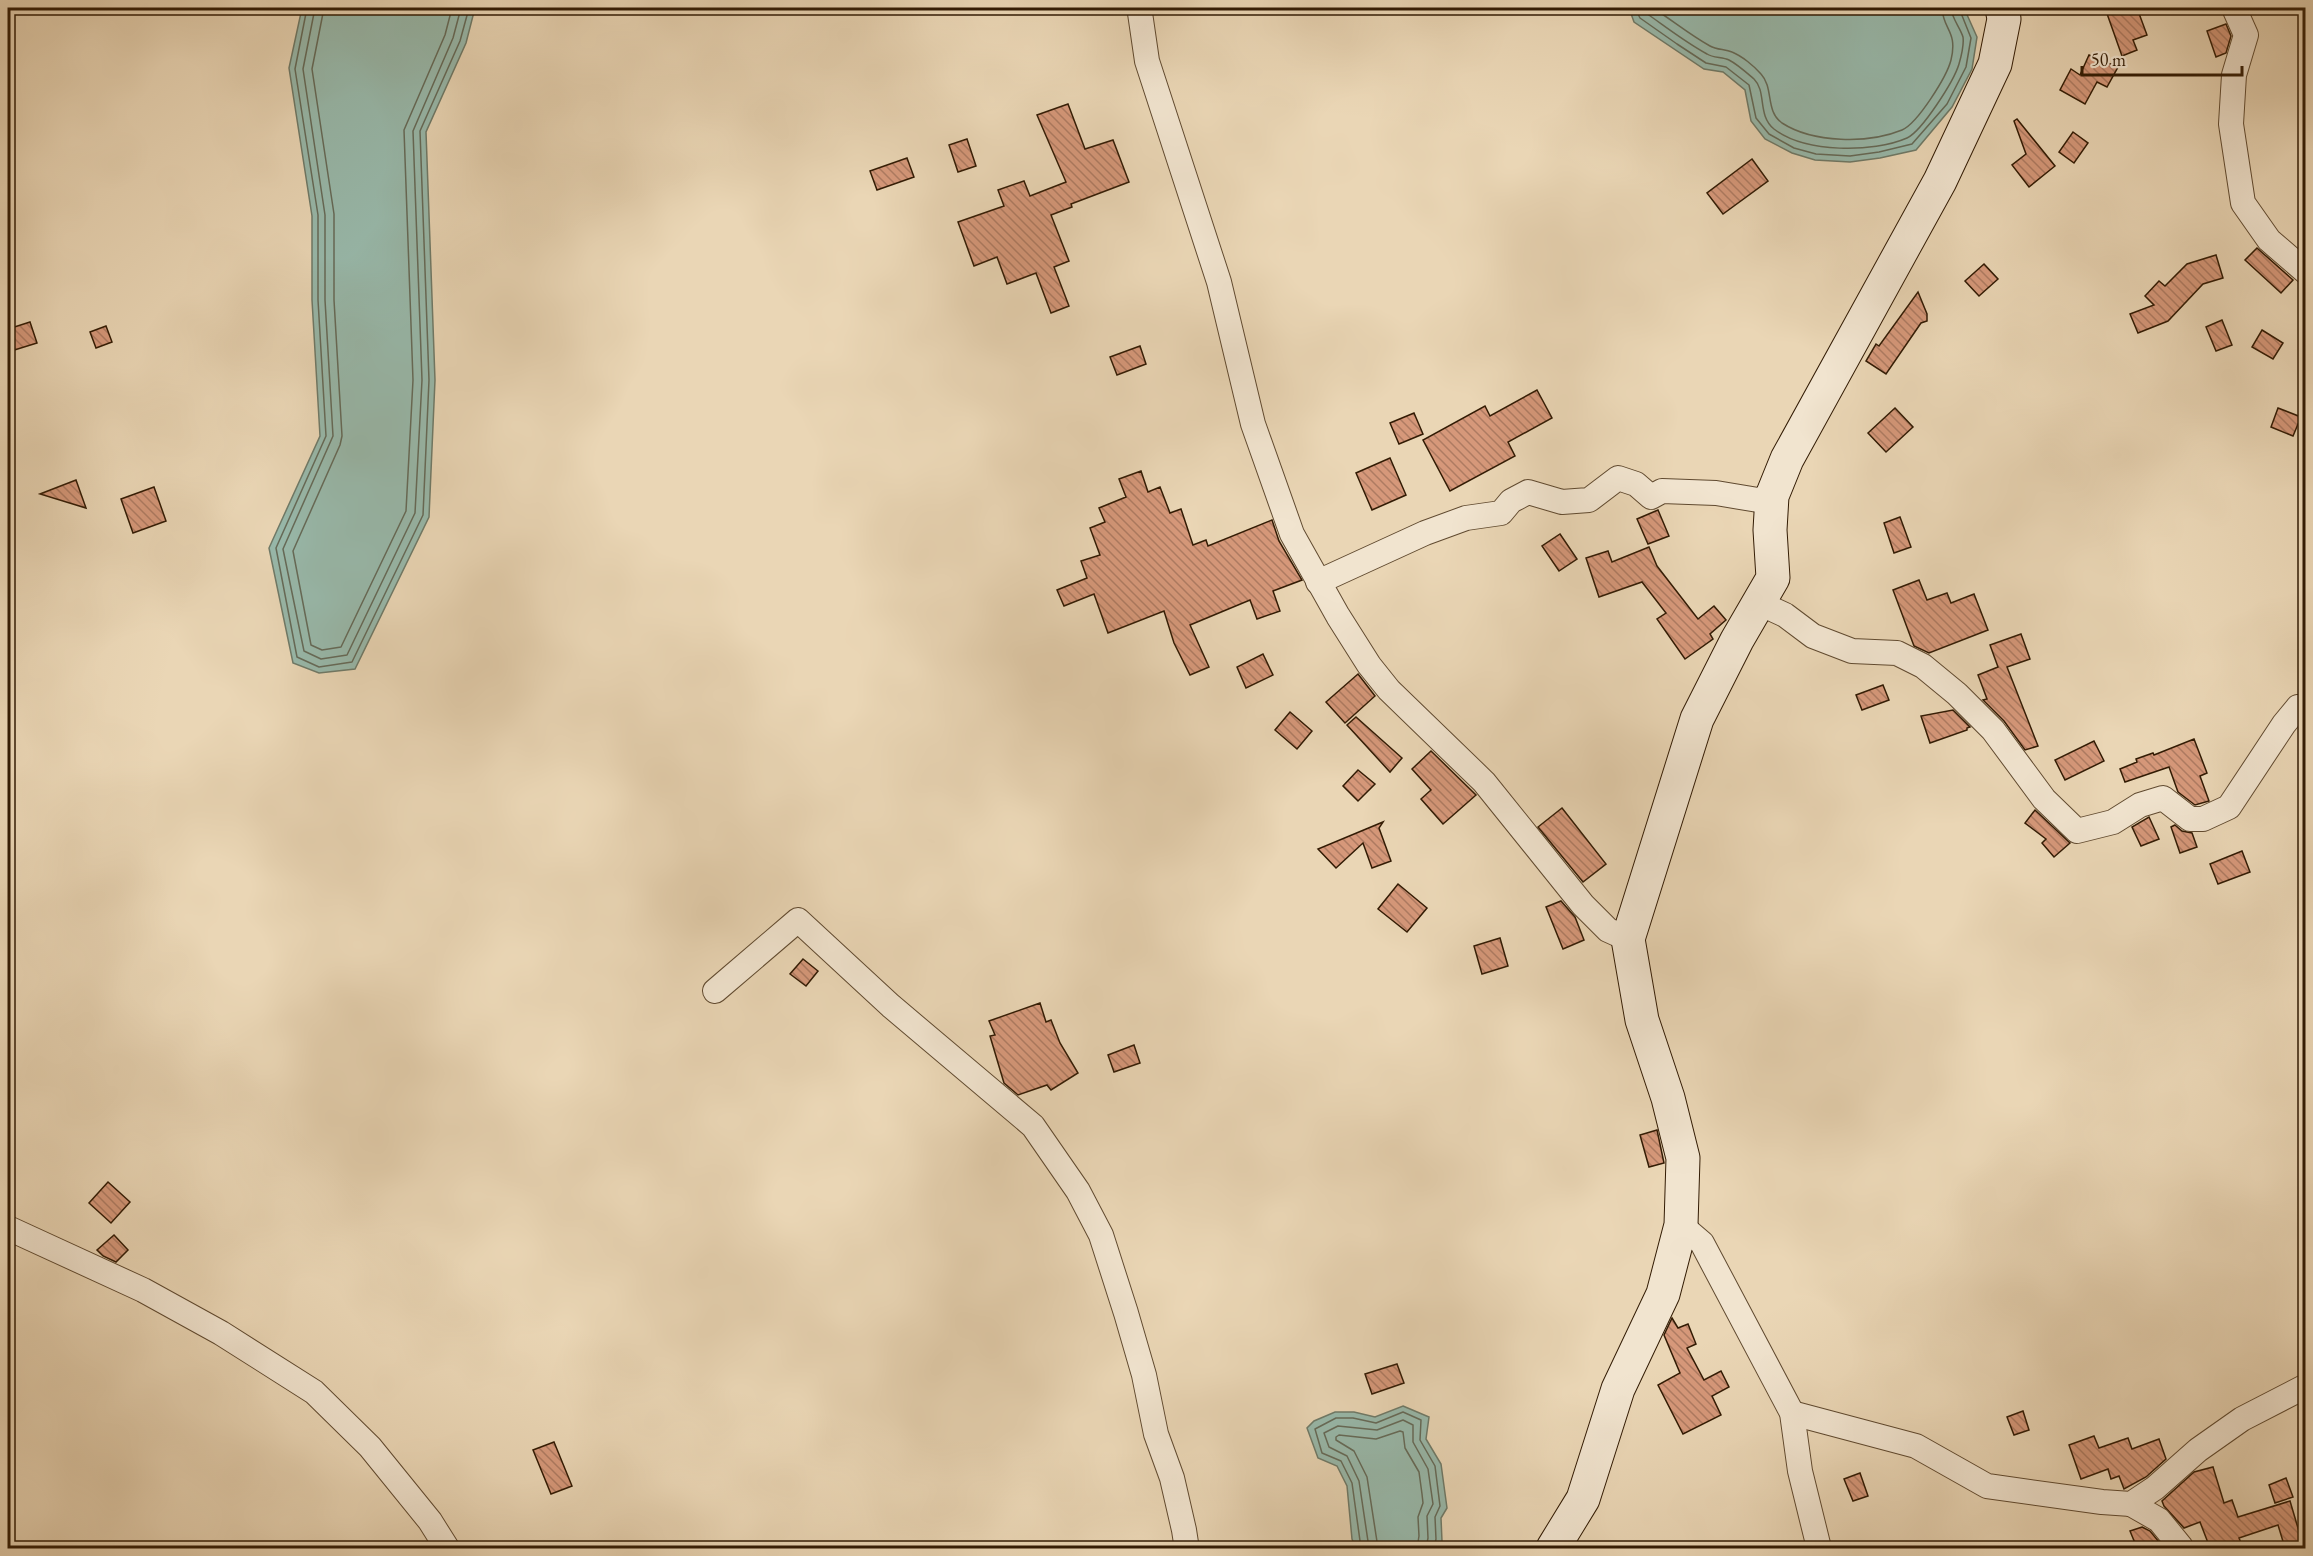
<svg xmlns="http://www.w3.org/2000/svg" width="2313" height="1556" font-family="'EB Garamond',serif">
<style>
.water{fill:#98b9ab;stroke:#6f7a68;stroke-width:1.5}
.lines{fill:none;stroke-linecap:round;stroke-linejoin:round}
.shore{stroke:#656a58;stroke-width:1.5}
.building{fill:url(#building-back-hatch);stroke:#321b04;stroke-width:1.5}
.street-casing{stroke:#604a30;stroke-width:26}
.secondary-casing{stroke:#321b04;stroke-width:35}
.street{stroke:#f1e4cf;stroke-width:24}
.secondary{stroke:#f1e4cf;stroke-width:33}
</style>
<defs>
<pattern id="building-back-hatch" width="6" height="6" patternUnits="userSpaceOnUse" patternTransform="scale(1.5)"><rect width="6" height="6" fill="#d6987a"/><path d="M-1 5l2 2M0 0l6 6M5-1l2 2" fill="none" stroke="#ae7b62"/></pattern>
</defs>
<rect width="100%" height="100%" fill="#ead6b5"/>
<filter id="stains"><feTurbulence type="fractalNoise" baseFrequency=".00333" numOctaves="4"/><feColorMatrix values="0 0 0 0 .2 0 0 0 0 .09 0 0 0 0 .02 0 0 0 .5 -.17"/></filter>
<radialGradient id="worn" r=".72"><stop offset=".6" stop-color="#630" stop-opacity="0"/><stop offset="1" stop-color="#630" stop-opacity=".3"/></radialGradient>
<!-- water -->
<g class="water">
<path d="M302 8H475L466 43 426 132 435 380 429 517 355 669 319 673 293 663 269 548 320 436 312 300V216L289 68Z"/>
<path d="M1629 8H1964L1977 37 1972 69 1952 107 1916 150 1880 158 1850 162 1815 160 1792 153 1765 139 1751 121 1745 90 1723 72 1704 69 1634 22Z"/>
<path d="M1403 1406 1429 1417 1426 1439 1441 1464 1447 1508 1441 1518 1442 1541 1439 1548H1356L1352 1539 1347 1486 1337 1466 1318 1458 1307 1428 1314 1421 1335 1412H1354L1375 1417Z"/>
</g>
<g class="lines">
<!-- shore -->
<g class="shore">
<path d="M307 8 295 69 318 215V300L326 436 276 548 297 657 319 667 352 662 423 515 429 380 420 131 460 41 469 8"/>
<path d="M315 8 303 69 325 215V300L333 436 283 549 304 651 321 659 347 655 415 513 422 380 413 131 453 38 461 8"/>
<path d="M324 8 312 69 334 214V300L342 436 340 445 293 551 311 645 322 650 341 647 406 511 413 380 404 130 445 35 452 8"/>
<path d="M1635 8 1640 18 1677 44 1706 63 1726 67 1749 85 1756 118 1769 134 1794 148 1816 154 1850 156 1879 152 1912 144 1947 104 1966 67 1971 38 1959 8"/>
<path d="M1643 8 1646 13C1666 27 1685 42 1707 54 1713 58 1722 57 1729 60 1737 64 1747 73 1754 79 1767 92 1757 115 1774 129 1805 153 1873 153 1907 138 1922 131 1954 81 1959 64 1961 57 1964 44 1963 37 1960 27 1952 19 1951 8"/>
<path d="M1653 8C1672 20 1690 35 1710 46 1717 50 1725 49 1732 52 1742 56 1754 66 1761 74 1774 88 1765 111 1782 123 1813 143 1868 144 1902 130 1918 123 1947 76 1951 60 1958 31 1943 30 1942 8"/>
<path d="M1361 1548 1352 1483 1341 1461 1322 1453 1315 1429 1336 1418H1353L1376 1423 1403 1412 1421 1420 1420 1440 1435 1466 1440 1506 1435 1517 1436 1539 1434 1548"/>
<path d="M1369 1548 1359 1481 1347 1456 1329 1447 1324 1433 1338 1426 1377 1430 1403 1420 1413 1425V1442L1428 1469 1433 1504 1427 1516 1428 1538 1426 1548"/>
<path d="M1378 1548 1367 1477 1354 1451 1336 1440V1437L1339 1435 1376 1439 1400 1431 1403 1432 1405 1448 1419 1472 1422 1494 1423 1503 1418 1517 1419 1536 1417 1548"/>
</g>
</g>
<!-- building -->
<g class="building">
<path d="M2105 8H2137L2147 35 2133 40 2137 50 2122 56Z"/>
<path d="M2226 24 2231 36 2226 53 2216 57 2207 31Z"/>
<path d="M2089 55 2118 67 2107 87 2097 82 2085 104 2060 90 2071 69 2080 75Z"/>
<path d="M1068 104 1085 149 1113 140 1129 182 1071 204 1072 207 1051 215 1069 261 1054 267 1069 306 1051 313 1036 273 1007 284 997 257 974 266 958 222 1004 206 998 190 1024 181 1030 196 1066 182 1037 115Z"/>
<path d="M2017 119 2055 166 2029 187 2012 165 2026 154 2014 121Z"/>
<path d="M2073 132 2088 143 2074 163 2059 152Z"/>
<path d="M967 139 976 166 958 172 949 145Z"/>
<path d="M907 158 914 177 877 190 870 171Z"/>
<path d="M1752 159 1768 181 1723 214 1707 193Z"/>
<path d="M2257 248 2293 280 2281 293 2245 260Z"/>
<path d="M2216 255 2223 278 2203 284 2168 321 2138 333 2130 314 2154 305 2145 296 2159 281 2165 286 2187 264Z"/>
<path d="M1984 264 1998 279 1979 296 1965 281Z"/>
<path d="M1918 292 1927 314V321L1921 323 1886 374 1866 361 1876 344 1879 346Z"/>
<path d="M2222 320 2232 345 2216 351 2206 327Z"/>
<path d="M30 322 37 343 8 352V329Z"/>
<path d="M106 326 112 342 96 348 90 332Z"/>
<path d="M2262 330 2283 343 2273 359 2252 347Z"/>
<path d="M1140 346 1146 364 1117 375 1110 357Z"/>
<path d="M1537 390 1552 418 1508 442 1515 456 1450 491 1423 440 1485 406 1490 416Z"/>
<path d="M1895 408 1913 427 1886 452 1868 433Z"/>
<path d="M2278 408 2301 417 2293 436 2271 427Z"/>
<path d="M1414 413 1423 434 1399 444 1390 423Z"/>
<path d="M1390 458 1406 495 1372 510 1356 473Z"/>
<path d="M1141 471 1148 492 1160 487 1170 513 1181 509 1193 545 1206 540 1208 546 1272 520 1279 541 1302 580 1273 591 1280 611 1257 619 1250 600 1190 625 1209 667 1190 675 1174 643 1164 611 1108 633 1094 594 1064 606 1057 590 1087 578 1081 561 1100 555 1090 528 1105 522 1099 508 1126 497 1119 479Z"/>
<path d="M76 480 86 508 40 494Z"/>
<path d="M154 487 166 521 133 533 121 499Z"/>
<path d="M1658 510 1669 536 1648 544 1637 519Z"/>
<path d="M1900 517 1911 547 1894 553 1884 523Z"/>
<path d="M1560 534 1577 559 1559 571 1542 546Z"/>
<path d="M1649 547 1657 566 1698 619 1714 606 1726 620 1710 634 1713 639 1685 659 1657 619 1666 613 1642 582 1599 597 1586 558 1608 551 1612 562Z"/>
<path d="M1919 580 1927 600 1947 593 1951 603 1974 594 1988 630 1929 653 1914 646 1893 590Z"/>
<path d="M2021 634 2030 659 2007 667 2038 746 2025 750 2004 721 1983 700 1987 699 1978 675 1998 667 1990 645Z"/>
<path d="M1263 654 1273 675 1246 688 1237 667Z"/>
<path d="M1358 674 1375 696 1345 723 1326 702Z"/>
<path d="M1883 685 1889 700 1862 710 1856 695Z"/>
<path d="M1953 710 1970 727 1967 728V730L1930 743 1921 716Z"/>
<path d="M1290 712 1312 731 1297 749 1275 730Z"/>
<path d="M1356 717 1402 758 1390 772 1347 725Z"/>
<path d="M2194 739 2207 773 2200 776 2209 801 2195 805 2178 792 2169 767 2125 782 2120 769 2137 762 2136 759 2153 753 2154 755Z"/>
<path d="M2094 741 2104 761 2065 780 2055 760Z"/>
<path d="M1431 751 1476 795 1443 824 1421 799 1431 790 1412 769Z"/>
<path d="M1358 770 1375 784 1358 801 1343 786Z"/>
<path d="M1562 808 1606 864 1583 882 1538 827Z"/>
<path d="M2035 810 2070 843 2054 857 2042 843 2046 839 2025 823Z"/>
<path d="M2149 817 2159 839 2141 846 2132 827Z"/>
<path d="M1383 822 1379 828 1391 861 1372 868 1363 843 1336 868 1318 849Z"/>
<path d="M2175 825 2182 831 2192 833 2197 847 2180 853 2171 827Z"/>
<path d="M2242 851 2250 872 2218 884 2210 864Z"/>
<path d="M1398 884 1427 908 1407 932 1378 909Z"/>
<path d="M1561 901 1575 917 1584 940 1563 949 1546 907Z"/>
<path d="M1500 938 1508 966 1482 974 1474 946Z"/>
<path d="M803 959 818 971 806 986 790 974Z"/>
<path d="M1040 1003 1046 1022 1051 1020 1060 1043 1078 1073 1051 1090 1047 1085 1018 1095 1004 1083 990 1036 995 1035 989 1021Z"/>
<path d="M1134 1045 1140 1063 1114 1072 1108 1055Z"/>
<path d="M1657 1130 1664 1163 1649 1167 1640 1135Z"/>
<path d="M108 1182 130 1202 111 1223 89 1203Z"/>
<path d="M114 1235 128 1250 116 1262 103 1256 97 1250Z"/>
<path d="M1672 1318 1678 1328 1688 1324 1696 1344 1687 1348 1704 1380 1721 1371 1729 1387 1712 1396 1721 1415 1683 1434 1658 1385 1680 1373 1664 1335Z"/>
<path d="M1397 1364 1404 1383 1372 1394 1365 1374Z"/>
<path d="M2023 1411 2029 1430 2014 1435 2007 1417Z"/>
<path d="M2094 1436 2099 1448 2128 1438 2132 1449 2159 1439 2166 1459 2146 1477 2124 1489 2119 1476 2111 1479 2108 1469 2081 1479 2069 1445Z"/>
<path d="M554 1442 572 1486 551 1494 533 1450Z"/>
<path d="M2213 1467 2224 1503 2232 1500 2238 1517 2290 1501 2303 1545 2285 1548 2278 1525 2239 1538 2243 1548H2210L2200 1522 2184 1528 2164 1506 2162 1501 2194 1472Z"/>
<path d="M1860 1473 1868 1496 1853 1501 1844 1479Z"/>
<path d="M2286 1478 2293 1497 2275 1503 2269 1485Z"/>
<path d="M2142 1527 2150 1531 2164 1548H2137L2130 1531Z"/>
</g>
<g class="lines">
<defs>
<g id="street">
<path d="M1142 8 1140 13 1147 61 1219 282 1253 424 1292 534 1338 616 1369 665 1389 690 1484 782 1583 905 1608 930 1628 939"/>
<path d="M2234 8 2246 35 2234 75 2231 124 2243 203 2269 240 2306 272"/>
<path d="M1318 582 1425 533 1466 518 1501 513 1511 501 1528 492 1562 502 1589 500 1618 478 1636 484 1651 497 1662 491 1716 493 1758 500 1772 496"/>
<path d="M1759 603 1785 615 1813 636 1852 651 1897 653 1923 666 1957 694 1993 730 2044 799 2077 831 2113 822 2140 805 2163 798 2190 819H2203L2229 807 2284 724 2298 707"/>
<path d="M715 991 798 920 891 1006 1033 1126 1078 1191 1101 1235 1126 1313 1144 1375 1156 1434 1172 1478 1184 1530 1186 1543 1184 1548"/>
<path d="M1681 1225 1702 1243 1792 1413 1800 1471 1819 1548"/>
<path d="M8 1228 143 1290 221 1333 314 1392 370 1447 430 1521 447 1548"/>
<path d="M1792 1413 1916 1446 1987 1486 2102 1502 2131 1504 2155 1488 2198 1450 2242 1419 2306 1386"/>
<path d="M2131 1504 2159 1520 2181 1547"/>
</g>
<path id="secondary" d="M1553 1548 1583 1499 1618 1389 1663 1294 1681 1225 1683 1158 1668 1098 1642 1020 1628 939 1697 719 1737 640 1773 578 1770 530 1772 496 1787 459 1940 181 1995 64 2004 19 2002 8"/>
</defs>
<!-- street casing -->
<use href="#street" class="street-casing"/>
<!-- secondary casing -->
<use href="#secondary" class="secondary-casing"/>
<!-- street -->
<use href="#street" class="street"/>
<!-- secondary -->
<use href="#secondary" class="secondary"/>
</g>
<!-- margin -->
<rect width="2313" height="1556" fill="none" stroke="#ead6b5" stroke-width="30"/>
<rect x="9" y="9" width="2295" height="1538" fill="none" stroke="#321b04" stroke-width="3"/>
<rect x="15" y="15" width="2283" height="1526" fill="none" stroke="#321b04" stroke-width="1.5"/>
<!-- scale -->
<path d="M2082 66v9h160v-9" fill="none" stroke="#321b04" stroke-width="3"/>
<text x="2091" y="66" font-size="18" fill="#321b04" stroke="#f1e4cf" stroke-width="4.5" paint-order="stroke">50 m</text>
<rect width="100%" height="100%" filter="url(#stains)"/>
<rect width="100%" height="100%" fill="url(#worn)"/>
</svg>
